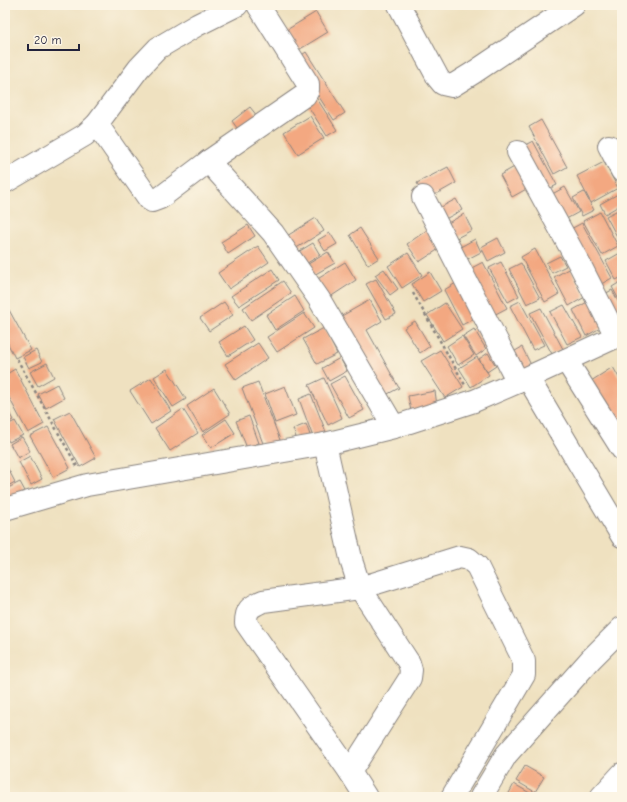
<svg xmlns="http://www.w3.org/2000/svg" width="627" height="802" font-family="'Comic Neue',sans-serif">
<style>
.building{fill:#f3a881}
.lines{fill:none;stroke-linecap:round;stroke-linejoin:round}
.minor-casing{stroke:#88827e;stroke-width:24}
.path{stroke:#88827e;stroke-width:2.5;stroke-dasharray:3 3;stroke-linecap:butt}
.minor{stroke:#fff;stroke-width:22}
</style>
<rect width="100%" height="100%" fill="#fcf5e5"/>
<filter id="ink" filterUnits="userSpaceOnUse"><feTurbulence type="fractalNoise" baseFrequency=".025" numOctaves="2"/><feDisplacementMap in="SourceGraphic" scale="8" xChannelSelector="R" yChannelSelector="G"/><feConvolveMatrix kernelMatrix="1 2 1 2 8 2 1 2 1" color-interpolation-filters="sRGB"/></filter>
<filter id="wash" filterUnits="userSpaceOnUse"><feTurbulence type="fractalNoise" baseFrequency=".012" numOctaves="4" result="noise"/><feDisplacementMap in="SourceGraphic" scale="16" xChannelSelector="R" yChannelSelector="G"/><feGaussianBlur stdDeviation="0.9" result="paint"/><feColorMatrix in="noise" values="0 0 0 0 0 0 0 0 0 0 0 0 0 0 0 0 0 1.4 0 .05"/><feComposite in="paint" operator="in"/></filter>
<g filter="url(#wash)">
<rect width="100%" height="100%" fill="#efe1c0"/>
<g id="blocks">
<!-- building -->
<g class="building">
<path d="M316 12 328 32 292 54 280 34Z"/>
<path d="M306 52 345 113 334 120 295 60Z"/>
<path d="M316 97 337 130 327 136 306 103Z"/>
<path d="M250 107 261 121 242 135 232 121Z"/>
<path d="M310 116 324 138 298 154 284 132Z"/>
<path d="M541 120 567 167 554 174 529 127Z"/>
<path d="M533 141 557 185 542 192 519 148Z"/>
<path d="M604 162 618 188 591 203 577 176Z"/>
<path d="M518 165 530 187 512 197 500 175Z"/>
<path d="M448 167 456 183 426 200 417 183Z"/>
<path d="M565 187 579 212 559 223 545 198Z"/>
<path d="M584 192 594 210 582 216 573 198Z"/>
<path d="M618 194 622 201V204L605 214 600 204Z"/>
<path d="M456 199 462 210 438 223 432 212Z"/>
<path d="M622 208V246L606 216Z"/>
<path d="M600 212 618 246 602 255 583 221Z"/>
<path d="M464 214 472 230 449 242 441 227Z"/>
<path d="M316 218 324 231 290 252 282 239Z"/>
<path d="M582 223 612 278 594 288 565 232Z"/>
<path d="M248 225 255 236 228 254 221 242Z"/>
<path d="M360 228 379 258 368 265 350 235Z"/>
<path d="M427 230 439 249 419 262 407 244Z"/>
<path d="M330 233 337 244 325 251 318 240Z"/>
<path d="M498 238 505 252 488 261 481 247Z"/>
<path d="M475 239 481 252 460 263 453 251Z"/>
<path d="M313 243 320 255 301 267 293 255Z"/>
<path d="M258 246 269 262 229 289 218 273Z"/>
<path d="M535 249 559 294 545 302 521 257Z"/>
<path d="M328 252 335 263 312 276 305 266Z"/>
<path d="M408 253 422 275 402 288 388 266Z"/>
<path d="M620 253 622 256V277L616 280 606 261Z"/>
<path d="M560 256 566 266 552 273 546 263Z"/>
<path d="M345 262 356 280 327 299 316 280Z"/>
<path d="M483 262 507 308 488 318 464 272Z"/>
<path d="M501 262 519 296 508 302 489 268Z"/>
<path d="M521 263 540 298 527 304 509 269Z"/>
<path d="M570 268 585 297 569 306 554 277Z"/>
<path d="M272 269 279 280 239 306 231 296Z"/>
<path d="M384 269 398 289 390 295 375 275Z"/>
<path d="M430 272 441 291 423 302 412 284Z"/>
<path d="M376 279 396 314 386 319 366 284Z"/>
<path d="M283 281 291 293 251 320 243 308Z"/>
<path d="M622 281V305L612 287Z"/>
<path d="M458 282 477 317 462 325 444 290Z"/>
<path d="M612 290 622 308V318L614 323 599 297Z"/>
<path d="M295 296 304 311 275 330 266 315Z"/>
<path d="M370 300 382 321 367 330 399 388 382 397 338 318Z"/>
<path d="M591 300 604 326 586 336 573 310Z"/>
<path d="M520 301 544 345 533 350 510 306Z"/>
<path d="M224 302 233 315 209 331 200 318Z"/>
<path d="M445 303 462 329 443 341 427 315Z"/>
<path d="M564 305 582 337 567 344 550 312Z"/>
<path d="M541 308 563 349 552 354 530 313Z"/>
<path d="M9 310 31 350 15 358 5 338V312Z"/>
<path d="M304 313 314 328 277 352 267 337Z"/>
<path d="M415 321 430 346 420 353 404 328Z"/>
<path d="M244 326 253 340 228 356 219 342Z"/>
<path d="M324 328 337 354 317 364 303 339Z"/>
<path d="M474 329 486 349 476 356 463 336Z"/>
<path d="M462 336 474 355 458 365 447 346Z"/>
<path d="M258 343 268 358 236 380 225 364Z"/>
<path d="M522 347 532 367 520 374 510 354Z"/>
<path d="M36 350 42 362 29 368 23 357Z"/>
<path d="M440 350 463 387 445 398 421 361Z"/>
<path d="M488 353 496 366 487 372 479 359Z"/>
<path d="M477 357 489 375 471 387 459 368Z"/>
<path d="M340 358 347 371 329 381 322 368Z"/>
<path d="M47 363 54 377 38 386 30 372Z"/>
<path d="M613 367 622 383V431L591 381Z"/>
<path d="M15 369 44 424 28 433 5 390V375Z"/>
<path d="M167 369 186 399 173 407 154 377Z"/>
<path d="M345 376 364 410 349 418 330 384Z"/>
<path d="M151 378 171 411 151 424 130 391Z"/>
<path d="M324 378 342 418 328 425 309 385Z"/>
<path d="M258 382 280 440 264 446 242 388Z"/>
<path d="M57 384 64 398 46 408 38 394Z"/>
<path d="M285 386 296 415 275 423 265 394Z"/>
<path d="M214 388 230 414 203 432 187 406Z"/>
<path d="M435 391 437 406 411 411 408 396Z"/>
<path d="M311 394 326 432 313 437 299 399Z"/>
<path d="M5 405 13 420 5 424Z"/>
<path d="M183 409 198 433 170 451 155 428Z"/>
<path d="M70 411 96 458 80 467 54 419Z"/>
<path d="M249 416 259 443 247 448 236 421Z"/>
<path d="M226 419 235 433 211 448 202 435Z"/>
<path d="M15 421 23 435 9 442 5 435V426Z"/>
<path d="M306 424 310 435 297 440 293 429Z"/>
<path d="M48 427 70 468 53 477 30 436Z"/>
<path d="M22 437 30 451 18 458 10 444Z"/>
<path d="M30 456 42 479 31 485 19 462Z"/>
<path d="M5 463 15 482 6 487 5 485Z"/>
<path d="M20 482 26 493 12 500 6 489Z"/>
<path d="M525 766 544 777 535 792 516 781Z"/>
<path d="M514 784 535 796 534 797H511L508 795Z"/>
</g>
</g>
</g>
<g filter="url(#ink)">
<use href="#blocks" fill-opacity="0" stroke="#88827e" stroke-width="1"/>
<g class="lines">
<defs>
<g id="minor">
<path d="M258 5 308 84V90L305 95 209 161 217 171 273 233 319 299 394 427"/>
<path d="M399 5 438 78 443 84 452 86 473 73 574 5"/>
<path d="M97 124 149 199 152 201 160 198 209 161"/>
<path d="M609 146 622 171"/>
<path d="M518 152 581 267 616 336"/>
<path d="M5 182 85 135 97 124 139 68 158 48 197 25 237 5"/>
<path d="M423 197 518 382"/>
<path d="M566 360 622 449"/>
<path d="M528 378 622 536"/>
<path d="M325 444 352 563 360 588 409 663 411 670 410 678 350 772"/>
<path d="M5 509 87 485 325 444 394 427 474 401 518 382 622 334"/>
<path d="M366 797 350 772 246 623C246 608 251 607 263 601L360 588 460 557 469 559 477 566 524 661V675L452 797"/>
<path d="M481 797 506 755 591 659 622 628"/>
<path d="M601 797 622 774"/>
</g>
</defs>
<!-- minor casing -->
<use href="#minor" class="minor-casing"/>
<!-- path -->
<g class="path">
<path d="M413 293 465 385"/>
<path d="M17 359 78 468"/>
</g>
<!-- minor -->
<use href="#minor" class="minor"/>
</g>
</g>
<!-- margin -->
<rect width="627" height="802" fill="none" stroke="#fcf5e5" stroke-width="20"/>
<!-- scale -->
<path d="M28 44v6h51v-6" fill="none" stroke="#22223b" stroke-width="2"/>
<text x="34" y="44" font-size="12" fill="#22223b" stroke="#fcf5e5" stroke-width="3" paint-order="stroke">20 m</text>
</svg>
